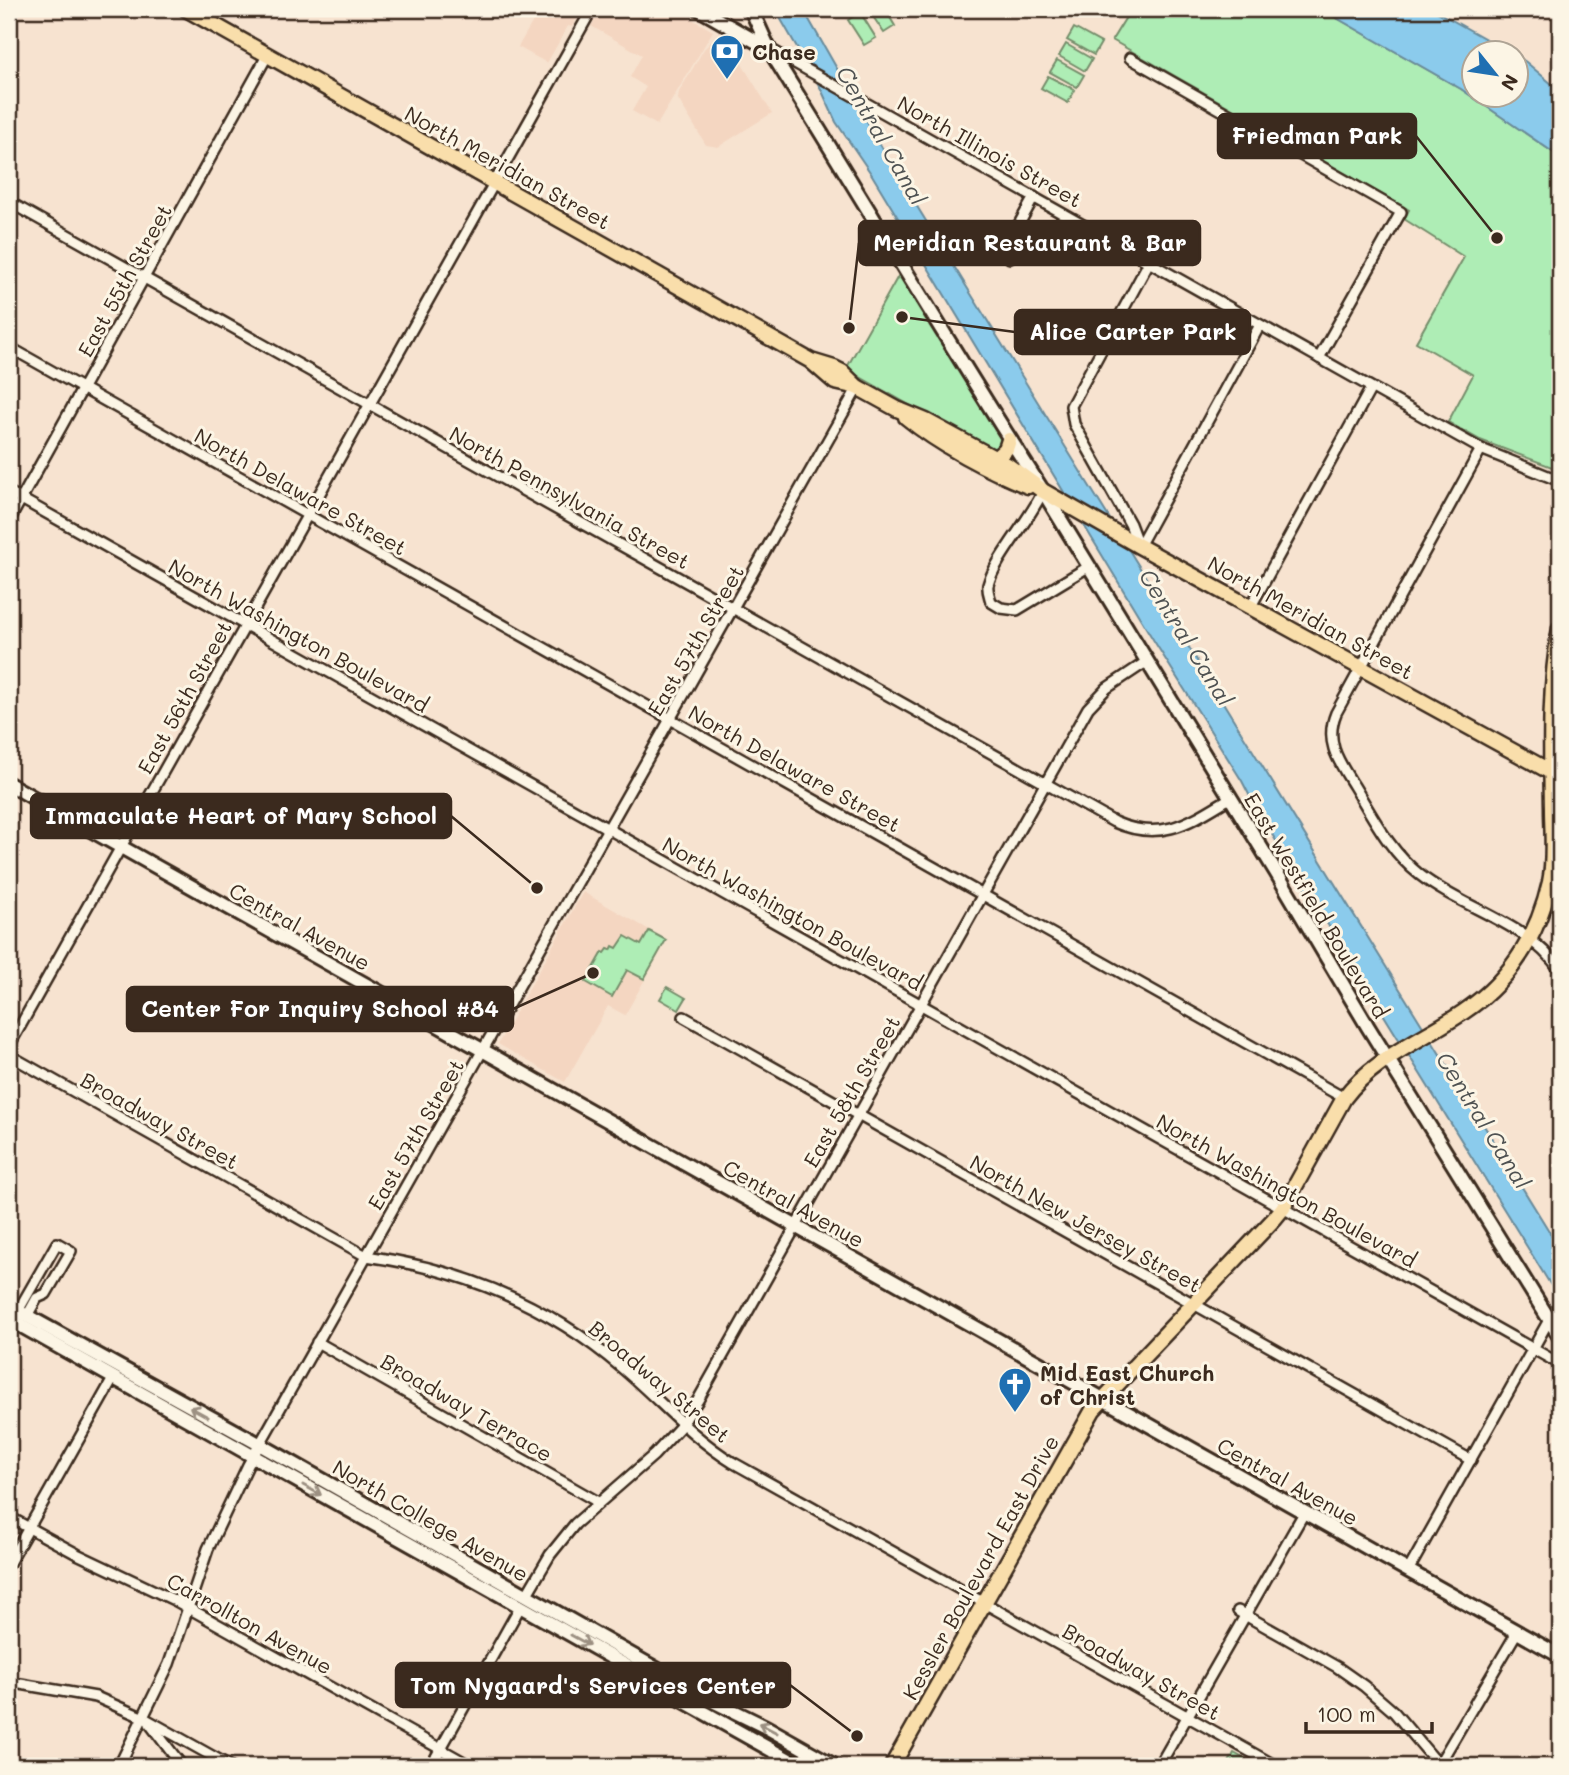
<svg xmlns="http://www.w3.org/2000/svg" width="1569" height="1775" font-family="Mali,sans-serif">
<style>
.built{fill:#f4d6c1}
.green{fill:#aeedb5;stroke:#748c6a;stroke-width:2}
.water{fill:#8bcbec;stroke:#6b8b9a;stroke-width:2}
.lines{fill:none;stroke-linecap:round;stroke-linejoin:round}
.minor-casing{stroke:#3b2a1e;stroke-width:14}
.tertiary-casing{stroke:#3b2a1e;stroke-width:18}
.secondary-casing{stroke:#3b2a1e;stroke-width:18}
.primary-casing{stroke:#3b2a1e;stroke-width:19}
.minor{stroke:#fcf5e5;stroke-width:9}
.tertiary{stroke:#fcf5e5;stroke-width:12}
.secondary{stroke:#fcf5e5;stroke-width:12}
.primary{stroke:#f9deab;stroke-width:14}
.oneway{stroke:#9c9082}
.labels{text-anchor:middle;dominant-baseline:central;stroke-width:6;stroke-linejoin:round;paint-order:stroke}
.poi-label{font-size:21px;font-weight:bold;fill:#3b2a1e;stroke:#fcf5e5;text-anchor:start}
.street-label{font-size:21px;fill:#3b2a1e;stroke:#fcf5e5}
.water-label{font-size:23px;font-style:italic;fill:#4f5252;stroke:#fcf5e5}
.leader{fill:none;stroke:#3b2a1e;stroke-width:2.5}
.callout-dot{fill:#3b2a1e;stroke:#fcf5e5;stroke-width:2.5}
.callout{fill:#3b2a1e;stroke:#3b2a1e;stroke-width:2.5}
.callout-label{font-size:23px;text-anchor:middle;font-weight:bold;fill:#fff}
</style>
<rect width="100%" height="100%" fill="#f7e3d0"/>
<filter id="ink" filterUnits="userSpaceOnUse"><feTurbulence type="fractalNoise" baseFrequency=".0143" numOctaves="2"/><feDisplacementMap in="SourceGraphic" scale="14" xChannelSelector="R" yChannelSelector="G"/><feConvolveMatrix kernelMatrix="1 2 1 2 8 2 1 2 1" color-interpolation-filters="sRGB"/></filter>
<g filter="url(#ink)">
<!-- built -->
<g class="built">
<path d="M540 9H582L572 27 568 26 547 63 518 47Z"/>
<path d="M602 9H674L713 31 657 125 632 111 646 87 630 77 642 55 591 26Z"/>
<path d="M717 36 729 43 772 113 718 147 706 145 678 99 679 92 704 49Z"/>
<path d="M583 892 667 940 625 1015 608 1006 565 1082 498 1044Z"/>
</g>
<!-- green -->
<g class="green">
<path d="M868 9H885L895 26 884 33Z"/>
<path d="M1131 9H1321L1461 89 1560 157V470L1480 440 1448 422 1473 375 1416 342 1464 257 1404 219 1409 210 1112 40Z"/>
<path d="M860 12 876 38 864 45 848 20Z"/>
<path d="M1074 28 1101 43 1094 55 1067 40Z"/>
<path d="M1066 44 1092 59 1085 71 1059 56Z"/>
<path d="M1057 60 1084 75 1077 87 1050 72Z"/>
<path d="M1048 76 1075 90 1068 103 1041 88Z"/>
<path d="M901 271 1002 439 994 453 846 369Z"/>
<path d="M649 931 666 940 644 979 627 970 612 997 586 982 603 952 605 953 608 949 611 950 613 946 617 948 625 936 641 945Z"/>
<path d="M667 987 686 998 679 1010 660 999Z"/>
<path d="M1234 1753 1257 1766H1227Z"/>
</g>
<!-- water -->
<g class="water">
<path d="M775 9H803L897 174 1549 1231 1560 1251V1300L1257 810 1242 781 1154 641 872 175 836 122 821 89Z"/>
<path d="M1321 9H1432L1509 52H1474V94H1516L1517 56 1526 62 1560 91V157L1461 89Z"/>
</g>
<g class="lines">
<defs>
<g id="minor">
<path d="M770 49 1481 449 1560 481"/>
<path d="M1130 58 1401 212 1319 358"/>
<path d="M9 202 1114 822C1162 843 1190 822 1230 798"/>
<path d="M1010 258 1006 252 1008 244 1034 197"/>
<path d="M9 347 1344 1098"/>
<path d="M1481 449 1336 713C1324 742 1339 762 1354 786 1373 817 1390 852 1420 875 1465 910 1527 922 1560 970"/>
<path d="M1043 491C1030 520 995 558 988 585 987 591 990 597 991 602L1001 608 1017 610 1088 567"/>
<path d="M9 492 1560 1364"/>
<path d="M9 521 267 56"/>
<path d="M1138 545 1130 524 1074 424 1071 406 1149 262"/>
<path d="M1139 546 1260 325"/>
<path d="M1250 608 1371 388"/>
<path d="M684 1017 1471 1460"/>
<path d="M9 1046 592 9"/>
<path d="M9 1055 366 1256C462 1269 549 1305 622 1368 659 1399 690 1436 732 1462L1276 1766"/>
<path d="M18 1311 57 1243 71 1251 46 1294 37 1298 27 1316"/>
<path d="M317 1342 598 1502"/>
<path d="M9 1517 77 1554 176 1601 471 1766"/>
<path d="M9 1563 114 1377"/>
<path d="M1408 1571 1549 1320"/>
<path d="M526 1596 550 1555 575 1524 654 1455 680 1427 698 1400 1088 708 1107 688 1146 662"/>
<path d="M1238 1611 1337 1667 1364 1686 1394 1712 1433 1758 1444 1766"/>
<path d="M9 1682 96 1697 144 1718 230 1766"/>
<path d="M150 1724 182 1766"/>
<path d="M119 1766 169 1664 208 1549 248 1465 858 387"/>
<path d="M431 1766 520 1607"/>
<path d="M1159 1766 1304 1513"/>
<path d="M1438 1766 1517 1632"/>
</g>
<path id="tertiary" d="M699 9 769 49"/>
<g id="secondary">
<path d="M751 9 769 49C861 196 949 345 1043 491L1276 872 1368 1027 1560 1337"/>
<path d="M9 784 1560 1656"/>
<path d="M9 1306 259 1444 715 1702 766 1727 835 1766"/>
<path d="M9 1319 632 1669 673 1695 800 1766"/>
</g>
<g id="primary">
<path d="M186 9 811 361 834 368 842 372 857 387 897 409 926 421 1007 465 1043 491 1139 546 1560 777"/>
<path d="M812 362 835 382 857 387"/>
<path d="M906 417C940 445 988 470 1028 486"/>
<path d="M995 459 1006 449 1009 440"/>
<path d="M892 1766 1093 1410 1274 1219 1283 1208 1344 1098C1383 1046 1453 1031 1497 984 1525 955 1541 922 1550 882 1555 859 1552 832 1552 808 1551 748 1549 687 1560 628"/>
</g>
</defs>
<!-- minor casing -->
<use href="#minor" class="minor-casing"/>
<!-- tertiary casing -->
<use href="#tertiary" class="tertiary-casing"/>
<!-- secondary casing -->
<use href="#secondary" class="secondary-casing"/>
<!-- primary casing -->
<use href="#primary" class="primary-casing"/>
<!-- minor -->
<use href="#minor" class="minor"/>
<!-- tertiary -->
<use href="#tertiary" class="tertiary"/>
<!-- secondary -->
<use href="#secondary" class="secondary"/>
<!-- primary -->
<use href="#primary" class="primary"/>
</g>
<!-- one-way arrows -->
<defs><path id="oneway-shaft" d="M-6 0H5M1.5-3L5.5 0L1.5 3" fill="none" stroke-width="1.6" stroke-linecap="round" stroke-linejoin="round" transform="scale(1.75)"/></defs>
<g class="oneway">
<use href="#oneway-shaft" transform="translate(199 1412) rotate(-151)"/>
<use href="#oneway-shaft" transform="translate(312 1490) rotate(29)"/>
<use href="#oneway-shaft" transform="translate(580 1640) rotate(29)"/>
<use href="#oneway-shaft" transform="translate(768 1728) rotate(-152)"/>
</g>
</g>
<!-- icons -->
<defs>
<symbol id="bank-pin" viewBox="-11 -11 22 30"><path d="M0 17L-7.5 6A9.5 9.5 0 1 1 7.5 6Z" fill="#1f6fb2" stroke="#fcf5e5"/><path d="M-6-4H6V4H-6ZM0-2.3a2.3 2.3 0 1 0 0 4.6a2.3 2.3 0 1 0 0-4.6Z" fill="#fff"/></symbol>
<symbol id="church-pin" viewBox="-11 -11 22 30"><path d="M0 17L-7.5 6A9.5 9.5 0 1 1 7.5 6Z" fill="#1f6fb2" stroke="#fcf5e5"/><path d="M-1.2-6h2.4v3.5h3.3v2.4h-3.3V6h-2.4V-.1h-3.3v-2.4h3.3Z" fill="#fff"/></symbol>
</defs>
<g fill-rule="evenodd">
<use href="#bank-pin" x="708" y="32" width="38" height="52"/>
<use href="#church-pin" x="996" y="1365" width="38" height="52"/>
</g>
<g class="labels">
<!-- poi labels -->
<g class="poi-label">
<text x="752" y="51">Chase</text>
<text x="1040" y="1372">Mid East Church<tspan x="1040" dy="24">of Christ</tspan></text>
</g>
<!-- street labels -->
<g class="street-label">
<text transform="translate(990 151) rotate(29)">North Illinois Street</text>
<text transform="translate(508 167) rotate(29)">North Meridian Street</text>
<text transform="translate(124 280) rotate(-61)">East 55th Street</text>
<text transform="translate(301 491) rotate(29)">North Delaware Street</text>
<text transform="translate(570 497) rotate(29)">North Pennsylvania Street</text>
<text transform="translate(1311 617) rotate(29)">North Meridian Street</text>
<text transform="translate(299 635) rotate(29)">North Washington Boulevard</text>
<text transform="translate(695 640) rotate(-60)">East 57th Street</text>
<text transform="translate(184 697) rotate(-61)">East 56th Street</text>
<text transform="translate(795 768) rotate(29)">North Delaware Street</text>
<text transform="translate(1317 905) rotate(59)">East Westfield Boulevard</text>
<text transform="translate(793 913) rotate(29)">North Washington Boulevard</text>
<text transform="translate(300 926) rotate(29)">Central Avenue</text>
<text transform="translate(851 1091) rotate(-60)">East 58th Street</text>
<text transform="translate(160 1120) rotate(29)">Broadway Street</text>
<text transform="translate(415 1134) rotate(-60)">East 57th Street</text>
<text transform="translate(1287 1190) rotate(29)">North Washington Boulevard</text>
<text transform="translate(794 1203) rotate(29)">Central Avenue</text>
<text transform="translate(1086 1223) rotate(29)">North New Jersey Street</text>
<text transform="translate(660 1381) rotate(40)">Broadway Street</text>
<text transform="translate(467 1407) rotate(30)">Broadway Terrace</text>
<text transform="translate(1288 1481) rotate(29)">Central Avenue</text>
<text transform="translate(431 1520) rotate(30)">North College Avenue</text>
<text transform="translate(980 1567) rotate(-61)">Kessler Boulevard East Drive</text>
<text transform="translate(250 1623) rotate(29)">Carrollton Avenue</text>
<text transform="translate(1142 1671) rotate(29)">Broadway Street</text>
</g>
<!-- water labels -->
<g class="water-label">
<text transform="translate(882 135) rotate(60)">Central Canal</text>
<text transform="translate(1187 637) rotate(58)">Central Canal</text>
<text transform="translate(1484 1120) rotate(58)">Central Canal</text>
</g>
</g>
<!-- callouts -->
<path class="leader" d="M1497 238L1416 136M849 328L859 243M902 317L1015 332M537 888L451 816M593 973L513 1009M857 1736L790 1685"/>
<g class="callout-dot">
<circle cx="1497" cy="238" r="7"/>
<circle cx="849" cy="328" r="7"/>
<circle cx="902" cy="317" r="7"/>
<circle cx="537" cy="888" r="7"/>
<circle cx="593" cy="973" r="7"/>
<circle cx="857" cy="1736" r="7"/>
</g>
<g class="callout">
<rect x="1218" y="114" width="198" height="44" rx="7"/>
<rect x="859" y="221" width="341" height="44" rx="7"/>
<rect x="1015" y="310" width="235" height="44" rx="7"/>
<rect x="31" y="794" width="420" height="44" rx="7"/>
<rect x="127" y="987" width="386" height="44" rx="7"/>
<rect x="396" y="1663" width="394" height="44" rx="7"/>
</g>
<g class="callout-label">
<text x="1317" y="144">Friedman Park</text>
<text x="1030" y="251">Meridian Restaurant &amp; Bar</text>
<text x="1133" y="340">Alice Carter Park</text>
<text x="241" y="824">Immaculate Heart of Mary School</text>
<text x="320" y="1017">Center For Inquiry School #84</text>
<text x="593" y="1694">Tom Nygaard's Services Center</text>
</g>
<!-- margin -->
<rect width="1569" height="1775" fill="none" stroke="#fcf5e5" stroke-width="35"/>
<rect x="18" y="18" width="1534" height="1740" fill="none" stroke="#3b2a1e" stroke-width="2.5" filter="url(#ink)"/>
<!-- north arrow -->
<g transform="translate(1495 74) rotate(120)"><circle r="33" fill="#fcf5e5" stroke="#afa495" stroke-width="2"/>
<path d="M0-5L12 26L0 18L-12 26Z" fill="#1f6fb2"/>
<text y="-10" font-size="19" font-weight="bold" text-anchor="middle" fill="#3b2a1e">N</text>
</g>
<!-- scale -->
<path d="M1306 1722v10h126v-10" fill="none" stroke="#3b2a1e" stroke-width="3.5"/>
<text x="1317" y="1722" font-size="21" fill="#3b2a1e" stroke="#fcf5e5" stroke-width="5" paint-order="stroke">100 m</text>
</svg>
